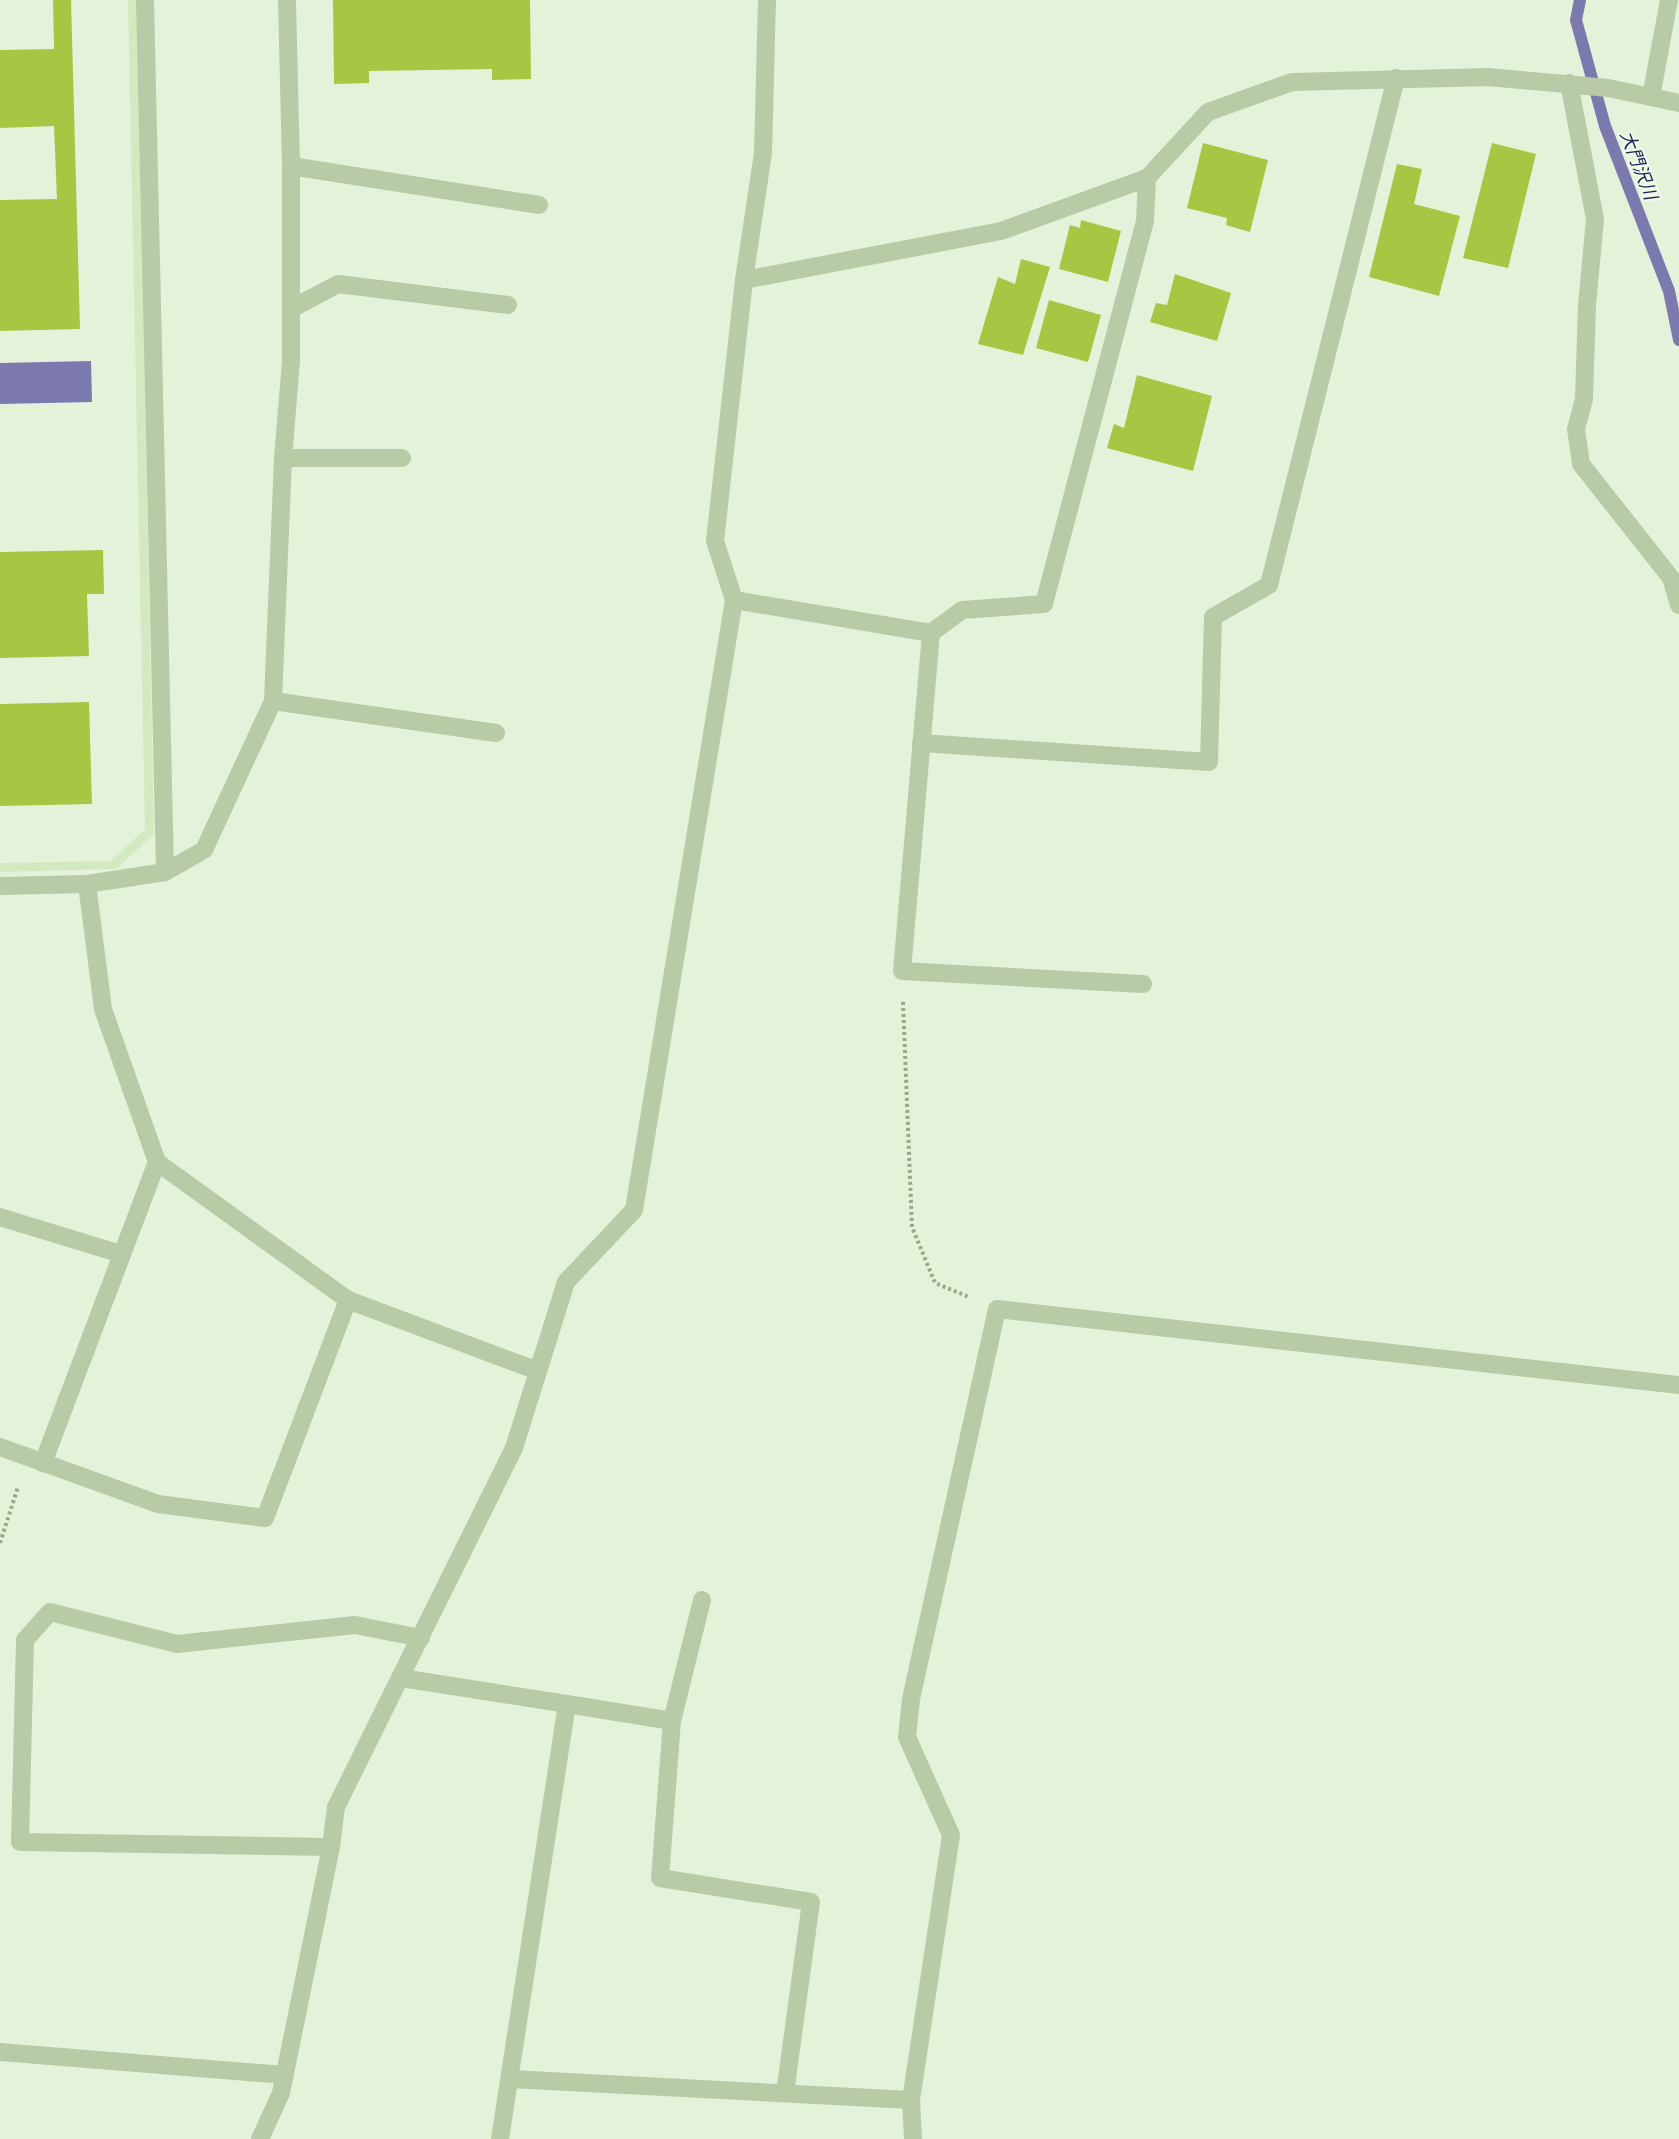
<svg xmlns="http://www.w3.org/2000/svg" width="1679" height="2139" font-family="Roboto,'Noto Sans JP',sans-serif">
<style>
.plaza{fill:#d3eac1}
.water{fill:#7c79af}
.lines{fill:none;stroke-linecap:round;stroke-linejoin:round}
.stream{stroke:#7c79af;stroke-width:12}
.building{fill:#a6c644}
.path{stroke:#99a986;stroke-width:4;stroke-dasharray:3 3;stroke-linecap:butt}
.lane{stroke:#b9caa6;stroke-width:18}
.street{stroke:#b9caa6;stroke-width:18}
.labels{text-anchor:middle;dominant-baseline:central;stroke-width:4.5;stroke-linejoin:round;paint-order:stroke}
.water-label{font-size:18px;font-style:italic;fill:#211d57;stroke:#eff9e7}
</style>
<rect width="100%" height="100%" fill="#e5f2da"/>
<!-- plaza -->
<path class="plaza" d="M128 0H137L154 834 116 869 0 872V863L111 861 145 829Z"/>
<!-- water -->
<path class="water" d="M91 361 92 402 0 404V363Z"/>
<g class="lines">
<!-- stream -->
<path class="stream" d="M1580 0 1576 20 1605 126 1669 291 1679 340"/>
</g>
<!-- building -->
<g class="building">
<path d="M53 0H71L80 329 0 331V200L57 199 54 126 0 128V50L54 49Z"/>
<path d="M333 0H530L531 79 492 80V69L369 71V83L334 84Z"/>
<path d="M1203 143 1268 160 1250 232 1226 225 1227 218 1187 208Z"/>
<path d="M1492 143 1536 154 1508 268 1463 258Z"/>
<path d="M1397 164 1422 169 1414 204 1460 216 1439 296 1369 277Z"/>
<path d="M1081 220 1121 231 1108 282 1059 269 1070 225 1080 228Z"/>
<path d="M1021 259 1050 267 1023 355 978 344 998 277 1015 284Z"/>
<path d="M1175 274 1231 293 1217 341 1150 322 1156 303 1167 305Z"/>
<path d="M1049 300 1101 315 1088 362 1036 348Z"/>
<path d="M1137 375 1212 396 1193 471 1107 448 1114 424 1124 428Z"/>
<path d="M103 550 104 594H87L89 656 0 658V552Z"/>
<path d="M89 702 92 804 0 806V704Z"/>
</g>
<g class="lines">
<!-- path -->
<g class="path">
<path d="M903 1002 912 1227 935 1283 969 1297"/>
<path d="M0 1543 18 1487"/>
</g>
<!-- lane -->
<path class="lane" d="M145 0 165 872"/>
<!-- street -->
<g class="street">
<path d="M1569 83 1595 219 1587 305 1584 399 1576 429 1581 464 1671 578 1679 605"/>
<path d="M1651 97 1669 0"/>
<path d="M291 166 539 205"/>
<path d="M744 280 1001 231 1147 178 1208 112 1292 82 1488 77 1608 88 1679 103"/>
<path d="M291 309 338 284 508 305"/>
<path d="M283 458H402"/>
<path d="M734 600 931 633"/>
<path d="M273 701 496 733"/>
<path d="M921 743 1209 762 1213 617 1269 585 1396 78"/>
<path d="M87 884 103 1009 157 1162 348 1300 538 1371"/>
<path d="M0 886 87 884 165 872 204 850 273 701 283 458 291 361V166L287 0"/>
<path d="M1143 984 902 971 931 633 962 610 1044 604 1145 221 1147 178"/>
<path d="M0 1217 121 1254"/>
<path d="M0 1447 158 1504 265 1518 348 1300"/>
<path d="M43 1463 157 1162"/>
<path d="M401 1678 567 1704 500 2139"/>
<path d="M567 1704 672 1721 660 1878 811 1902 785 2093"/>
<path d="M672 1721 702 1600"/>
<path d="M331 1847 20 1842 25 1640 50 1612 177 1644 355 1625 421 1638"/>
<path d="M0 2052 285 2075"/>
<path d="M511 2079 911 2100"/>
<path d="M260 2139 281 2093 331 1847 336 1807 514 1448 566 1282 634 1210 734 600 715 541 744 280 763 153 767 0"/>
<path d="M913 2139 911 2100 951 1835 907 1737 911 1699 997 1309 1679 1385"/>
</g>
</g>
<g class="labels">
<!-- water labels -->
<g class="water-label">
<text transform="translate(1639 165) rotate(69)">大門沢川</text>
</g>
</g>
</svg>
